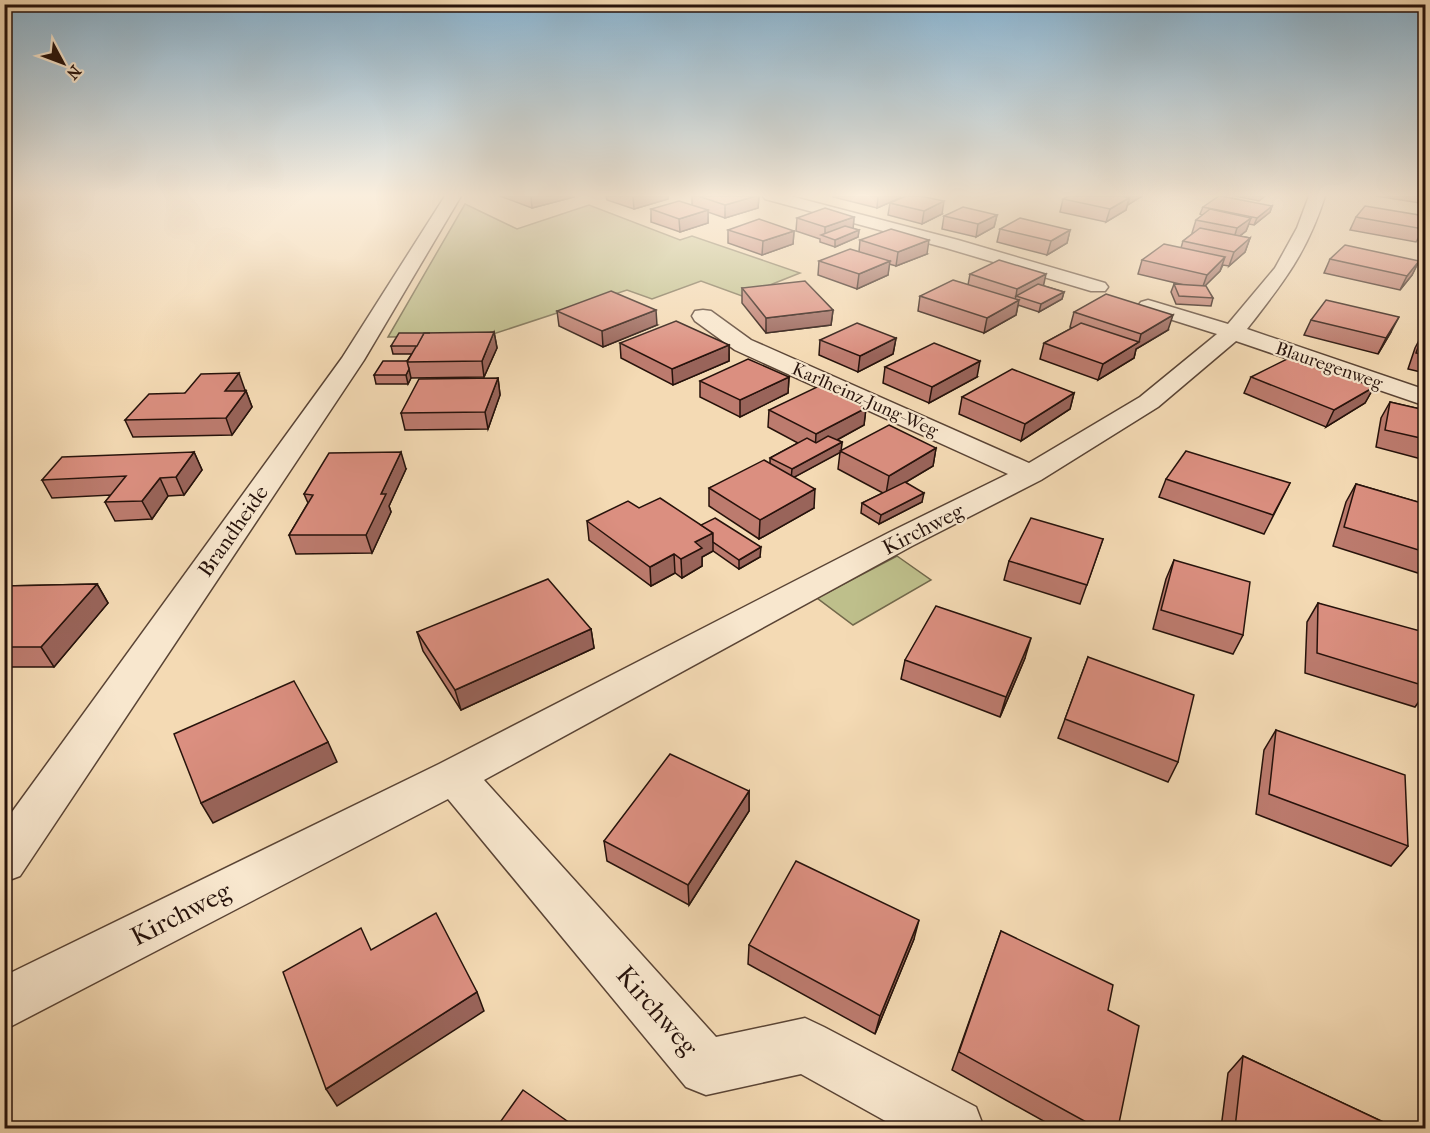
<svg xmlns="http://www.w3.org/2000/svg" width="1430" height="1133" font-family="'IM FELL French Canon',serif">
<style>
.green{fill:#bebf8b;stroke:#72684b;stroke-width:1.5}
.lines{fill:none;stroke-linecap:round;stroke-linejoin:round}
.street-casing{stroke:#5a4435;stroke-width:3}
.street{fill:#f8e7ce;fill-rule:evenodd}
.wall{fill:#bc7b6e;stroke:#26120b;stroke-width:1.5}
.shaded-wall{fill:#99645a;stroke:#26120b;stroke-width:1.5}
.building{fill:#db8f80;stroke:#26120b;stroke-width:1.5}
.labels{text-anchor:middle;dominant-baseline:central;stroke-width:4.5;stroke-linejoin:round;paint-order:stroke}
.far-street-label{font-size:18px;fill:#26120b;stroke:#f8e7ce}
.street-label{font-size:21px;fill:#26120b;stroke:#f8e7ce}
.near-street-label{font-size:26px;fill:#26120b;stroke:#f8e7ce}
</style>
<rect width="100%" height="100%" fill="#f4dab4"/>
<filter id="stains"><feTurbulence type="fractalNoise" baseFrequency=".00333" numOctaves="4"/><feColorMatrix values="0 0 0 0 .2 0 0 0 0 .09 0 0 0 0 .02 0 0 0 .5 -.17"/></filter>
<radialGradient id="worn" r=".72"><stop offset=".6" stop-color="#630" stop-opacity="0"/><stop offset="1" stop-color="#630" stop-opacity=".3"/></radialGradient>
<!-- green -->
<g class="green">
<path d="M465 204 517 229 589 205 680 240 692 236 800 273 742 296 701 281 652 299 627 290 487 336 388 337Z"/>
<path d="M897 556 931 580 853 625 817 598Z"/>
</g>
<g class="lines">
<defs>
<g id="street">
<path d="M445 196H461L364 360 20 876 4 882V823L342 358Z"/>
<path d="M763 196H790L958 240 1105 283 1108 287 1105 291H1091L946 248 765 199Z"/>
<path d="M1309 196H1325C1307 253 1283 283 1247 329L1426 390V406L1236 341 1158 407 1041 480 912 546 484 780 716 1037 805 1018 824 1027 976 1107 984 1128H898L801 1074 706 1095 686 1087 448 799 4 1030V976L439 764 890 532 1008 474 735 350 695 321 692 316 695 311 703 310 711 311 751 340 1029 463 1140 397 1217 334 1141 310 1138 306 1141 302 1148 300 1155 302 1228 324 1275 268 1297 228Z"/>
</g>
</defs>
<!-- street casing -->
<use href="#street" class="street-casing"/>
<!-- street -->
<use href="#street" class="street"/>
</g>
<!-- wall -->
<g class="wall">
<path d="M500 196H574V197L532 208Z"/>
<path d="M606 196H668V199L634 209 607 200Z"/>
<path d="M692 196H759L758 208 725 218 708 212V223L680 232 651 222V209L692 205Z"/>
<path d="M833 196H900V198L877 208 833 197Z"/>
<path d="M1069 196H1142L1127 205 1126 210 1106 222 1060 212 1063 199Z"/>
<path d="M1235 196H1265L1259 201Z"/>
<path d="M1376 196H1425L1420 203Z"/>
<path d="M890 203 942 214 922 224 888 215Z"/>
<path d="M1272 206 1270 212 1254 225 1249 224 1246 231 1240 236 1250 238 1245 252 1229 266 1223 265 1220 271 1204 286 1213 298 1211 306 1176 304 1171 292 1174 284 1184 285 1138 274 1142 260 1181 248 1183 241 1193 233H1192L1196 220 1203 215 1200 214 1203 207Z"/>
<path d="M997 215 994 227 976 237 942 229 944 216Z"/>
<path d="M854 217 853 229 859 230 858 237 835 247 820 242V239L796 231 797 218Z"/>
<path d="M1356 217 1425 226 1416 242 1350 230Z"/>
<path d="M1000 229 1070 230 1067 243 1047 255 997 242Z"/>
<path d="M728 230 794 231 793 244 762 255 728 243Z"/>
<path d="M860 240 927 254 896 266 889 264 888 275 857 289 818 275 819 261 859 252Z"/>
<path d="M1330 259 1419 261 1412 275 1400 290 1324 273Z"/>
<path d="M970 274 1044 286 1064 292 1062 299 1039 312 1018 305 1016 315 984 333 918 311 920 296 968 285Z"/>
<path d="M742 288 833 310 831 325 766 333 742 303Z"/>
<path d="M557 311 657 325 603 347 559 326Z"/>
<path d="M1074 312 1168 330 1136 349 1134 358 1098 380 1040 359 1044 343 1072 328 1070 327Z"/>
<path d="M1311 320 1391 332 1378 354 1304 335Z"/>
<path d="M494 332 497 348 484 377 411 378 408 384H376L374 375 407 361 412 354H393L391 346Z"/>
<path d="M1423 333H1425V373L1408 369 1415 348Z"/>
<path d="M896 338 893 354 858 372 819 355 820 340Z"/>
<path d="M620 343 729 345V361L673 385 621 358Z"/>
<path d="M885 367 977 377 929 403 883 383Z"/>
<path d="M789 377 788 393 740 417 700 397V381Z"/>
<path d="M1251 377 1374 387 1365 403 1326 427 1244 393Z"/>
<path d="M498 378 500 395 488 429 405 430 401 413Z"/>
<path d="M245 390 244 391H246L252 407 232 435 133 437 125 420 185 393Z"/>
<path d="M1074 393 1070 409 1021 441 959 414 962 397Z"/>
<path d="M1390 402 1425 410V460L1376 447 1381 418Z"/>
<path d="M866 408 864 425 837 440 842 442 841 450 936 448 933 466 906 482 922 502 879 524 861 513 862 503 883 493 838 469 840 452 794 477 814 508 759 539 709 506V488L770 464V458L798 443 768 427 769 410Z"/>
<path d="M194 452 202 470 184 495 168 496 152 519 115 521 105 502 111 495 52 498 42 480Z"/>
<path d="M406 469 389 506 391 512 372 553 296 554 289 535 308 503 304 494Z"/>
<path d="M1166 479 1290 483 1264 534 1159 497Z"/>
<path d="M1356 484 1425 504V566L1421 574 1333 546 1346 502Z"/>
<path d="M639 508 701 525 760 557 739 569 713 551 702 557V566L682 578 675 573 651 586 589 540 587 521Z"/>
<path d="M1103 539 1080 604 1004 580 1009 561Z"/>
<path d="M1174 560 1243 635 1233 654 1153 629 1166 579Z"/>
<path d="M97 584 108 603 54 667H4V586Z"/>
<path d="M1318 603 1425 651V693L1415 707 1305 673 1307 622Z"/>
<path d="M591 629 594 648 461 710 423 651 417 632Z"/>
<path d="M1088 657 1178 762 1168 782 1058 738Z"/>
<path d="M1025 658 1000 717 901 679 905 660Z"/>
<path d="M1276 730 1408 846 1391 866 1256 814 1264 750Z"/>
<path d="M749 791V811L689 905 607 861 604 841Z"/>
<path d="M1001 931 1108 1010 1118 1128H1056L952 1070Z"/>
<path d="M914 939 875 1034 748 964 749 945Z"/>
<path d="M1243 1056 1396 1128H1221L1228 1073Z"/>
</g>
<!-- shaded-wall -->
<g class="shaded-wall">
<path d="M531 196H574V197L532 208Z"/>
<path d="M635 196H668V199L634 209 633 197Z"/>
<path d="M756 196H759L758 208 725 218V205Z"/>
<path d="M878 196H900V198L877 208Z"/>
<path d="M1130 196H1142L1128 205Z"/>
<path d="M1129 198 1126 210 1106 222 1110 209Z"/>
<path d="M944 201 942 214 922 224 924 211Z"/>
<path d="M1272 206 1270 212 1254 225 1257 218Z"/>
<path d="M708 210V223L680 232 679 219Z"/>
<path d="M997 215 994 227 976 237 978 224Z"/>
<path d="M854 217 853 230 825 236V227Z"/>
<path d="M1251 218 1246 231 1233 241 1237 228Z"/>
<path d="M859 230 858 237 835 247V240Z"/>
<path d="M1070 230 1067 243 1047 255 1051 241Z"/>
<path d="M794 231 793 244 762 255 763 241Z"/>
<path d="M1250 238 1245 252 1229 266 1234 252Z"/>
<path d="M929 240 927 254 896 266 898 252Z"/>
<path d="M1225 257 1220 271 1202 289 1207 275Z"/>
<path d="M890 261 888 275 857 289 859 274Z"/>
<path d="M1419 261 1412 275 1400 290 1407 276Z"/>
<path d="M1046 274 1043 288 1016 296 1017 289Z"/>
<path d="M1064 292 1062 299 1039 312 1041 304Z"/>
<path d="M1016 296 1014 303 1019 300 1016 315 984 333 987 318 1014 303Z"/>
<path d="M656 310 657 325 603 347 602 331Z"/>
<path d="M833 310 831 325 766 333V318Z"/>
<path d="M1173 315 1168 330 1136 349 1134 358 1098 380 1103 364 1139 342 1141 334Z"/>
<path d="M1399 317 1391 332 1378 354 1386 338Z"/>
<path d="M494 332 497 348 484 377 482 361Z"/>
<path d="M896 338 893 354 858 372 860 356Z"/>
<path d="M729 345V361L673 385 672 369Z"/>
<path d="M980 361 977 377 929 403 932 387Z"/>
<path d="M409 369 411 378 408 384 406 375Z"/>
<path d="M239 373 245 390 231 408 225 391Z"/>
<path d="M789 377 788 393 740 417V400Z"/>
<path d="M498 378 500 395 488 429 485 412Z"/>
<path d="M1374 387 1365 403 1326 427 1334 410Z"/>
<path d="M246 391 252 407 232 435 226 418Z"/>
<path d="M1074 393 1070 409 1021 441 1025 424Z"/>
<path d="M866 408 864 425 815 452 816 434Z"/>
<path d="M842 442 841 452 791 479 792 469Z"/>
<path d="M936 448 933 466 886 494 889 476Z"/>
<path d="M194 452 202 470 184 495 176 477Z"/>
<path d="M401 452 406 469 389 506 391 512 372 553 366 535 381 494Z"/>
<path d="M160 478 168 496 152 519 142 501Z"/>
<path d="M815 489 814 508 759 539 760 520Z"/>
<path d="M924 493 922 502 879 524 881 515Z"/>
<path d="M713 533V551L702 557V566L682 578 681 559 695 542Z"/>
<path d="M761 547 760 557 739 569V560Z"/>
<path d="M674 554 675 573 651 586 650 567Z"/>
<path d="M97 584 108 603 54 667 41 647Z"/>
<path d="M591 629 594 648 461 710 455 690Z"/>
<path d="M1031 638 1025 658 1000 717 1006 697Z"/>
<path d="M328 742 337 762 213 823 201 803Z"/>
<path d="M749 791V811L689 905 688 885Z"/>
<path d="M919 920 914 939 875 1034 880 1016Z"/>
<path d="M477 992 484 1011 337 1106 326 1089Z"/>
</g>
<!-- building -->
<g class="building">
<path d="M698 196H756L725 205Z"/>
<path d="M906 196H920L944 201 924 211 890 203Z"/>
<path d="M1069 196H1121L1129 198 1110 209 1063 199Z"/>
<path d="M1219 196H1221L1272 206 1257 218 1203 207Z"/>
<path d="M679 201 708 210 679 219 651 209Z"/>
<path d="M1365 206 1425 216V224L1423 229 1356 217Z"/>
<path d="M963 207 997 215 978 224 944 216Z"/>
<path d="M825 208 854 217 825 227 797 218Z"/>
<path d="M1210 209 1251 218 1237 228 1196 220Z"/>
<path d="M1020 218 1070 230 1051 241 1000 229Z"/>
<path d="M759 219 794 231 763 241 728 230Z"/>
<path d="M845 226 859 230 835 240 821 235Z"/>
<path d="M1200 228 1250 238 1234 252 1183 241Z"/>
<path d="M891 229 929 240 898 252 860 240Z"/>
<path d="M1164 244 1225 257 1207 275 1142 260Z"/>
<path d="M1345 245 1419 261 1407 276 1330 259Z"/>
<path d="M850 249 890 261 859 274 819 261Z"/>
<path d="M999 260 1046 274 1017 289 970 274Z"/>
<path d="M953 280 1019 300 987 318 920 296Z"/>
<path d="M805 281 833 310 766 318 742 288Z"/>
<path d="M1038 284 1064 292 1041 304 1016 296Z"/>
<path d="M1174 284 1206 286 1213 298 1179 296Z"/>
<path d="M611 291 656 310 602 331 557 311Z"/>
<path d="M1106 294 1173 315 1141 334 1074 312Z"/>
<path d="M1326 300 1399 317 1386 338 1311 320Z"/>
<path d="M676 321 729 345 672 369 620 343Z"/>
<path d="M857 323 896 338 860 356 820 340Z"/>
<path d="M1081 323 1139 342 1103 364 1044 343Z"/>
<path d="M494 332 482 361 407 362 424 333Z"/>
<path d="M399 333H430H424L417 346H391Z"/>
<path d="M1423 333H1425V355L1416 353Z"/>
<path d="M934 343 980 361 932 387 885 367Z"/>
<path d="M1291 357 1374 387 1334 410 1251 377Z"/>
<path d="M748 359 789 377 740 400 700 381Z"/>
<path d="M383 361H407L409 369 406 375H374Z"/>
<path d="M1012 369 1074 393 1025 424 962 397Z"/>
<path d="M239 373 225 391H246L226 418 125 420 149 394 185 393 201 374Z"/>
<path d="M498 378 485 412 401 413 419 379Z"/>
<path d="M819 386 866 408 816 434 769 410Z"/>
<path d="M1390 402 1425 410V439L1385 430Z"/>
<path d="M889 425 936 448 889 476 840 451Z"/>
<path d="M828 436 842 442 792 469 770 458 807 438 816 443Z"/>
<path d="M1186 451 1290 483 1273 515 1166 479Z"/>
<path d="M194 452 176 477 160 478 142 501 105 502 126 476 42 480 62 457Z"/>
<path d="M401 452 381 494H386L366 535H289L313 495 304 494 329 453Z"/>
<path d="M764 460 815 489 760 520 709 488Z"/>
<path d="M905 482 924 493 881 515 862 503Z"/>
<path d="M1356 484 1425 504V552L1344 527Z"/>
<path d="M660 498 713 533 695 542 702 548 681 559 674 554 650 567 587 521 628 501 639 508Z"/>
<path d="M715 518 761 547 739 560 713 542V533L701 525Z"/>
<path d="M1031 518 1103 539 1087 585 1009 561Z"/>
<path d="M1174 560 1250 582 1243 635 1161 610Z"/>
<path d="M548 579 591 629 455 690 417 632Z"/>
<path d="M97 584 41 647H4V586Z"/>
<path d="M1318 603 1424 632 1425 651V686L1317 653Z"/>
<path d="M936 606 1031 638 1006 697 905 660Z"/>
<path d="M1088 657 1194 695 1178 762 1065 719Z"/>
<path d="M294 681 328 742 201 803 174 734Z"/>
<path d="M1276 730 1405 775 1408 846 1269 794Z"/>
<path d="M670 754 749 791 688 885 604 841Z"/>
<path d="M796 861 919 920 880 1016 749 945Z"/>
<path d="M436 913 477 992 326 1089 283 972 361 928 371 950Z"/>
<path d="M1001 931 1113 985 1108 1010 1139 1026 1118 1128H1097L959 1052Z"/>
<path d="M1243 1056 1396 1128H1235Z"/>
<path d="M523 1090 577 1128H496Z"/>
</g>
<!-- sky -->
<linearGradient id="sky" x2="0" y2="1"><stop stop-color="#8ab6d4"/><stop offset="0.55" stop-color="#faeedd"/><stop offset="1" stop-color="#faeedd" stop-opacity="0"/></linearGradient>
<rect width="1430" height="355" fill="url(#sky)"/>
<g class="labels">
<!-- far-street labels -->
<g class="far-street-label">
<text transform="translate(1329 366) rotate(19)">Blauregenweg</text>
<text transform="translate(865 400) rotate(24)">Karlheinz-Jung-Weg</text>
</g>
<!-- street labels -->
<g class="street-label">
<text transform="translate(923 529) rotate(-27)">Kirchweg</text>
<text transform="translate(233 531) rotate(-55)">Brandheide</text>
</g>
<!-- near-street labels -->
<g class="near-street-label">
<text transform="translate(181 914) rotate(-27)">Kirchweg</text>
<text transform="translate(657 1011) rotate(49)">Kirchweg</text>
</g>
</g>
<!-- margin -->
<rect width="1430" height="1133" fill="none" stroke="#f4dab4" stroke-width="24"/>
<rect x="6" y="6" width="1418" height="1121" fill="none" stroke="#26120b" stroke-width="3"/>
<rect x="12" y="12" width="1406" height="1109" fill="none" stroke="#26120b" stroke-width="1.5"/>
<!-- north arrow -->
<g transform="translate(63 63) rotate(131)" stroke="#f8e7ce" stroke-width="4.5" paint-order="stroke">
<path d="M0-4.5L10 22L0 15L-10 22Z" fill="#26120b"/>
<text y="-9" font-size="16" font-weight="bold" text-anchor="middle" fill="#26120b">N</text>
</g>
<rect width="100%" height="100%" filter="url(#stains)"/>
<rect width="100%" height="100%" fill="url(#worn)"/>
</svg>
